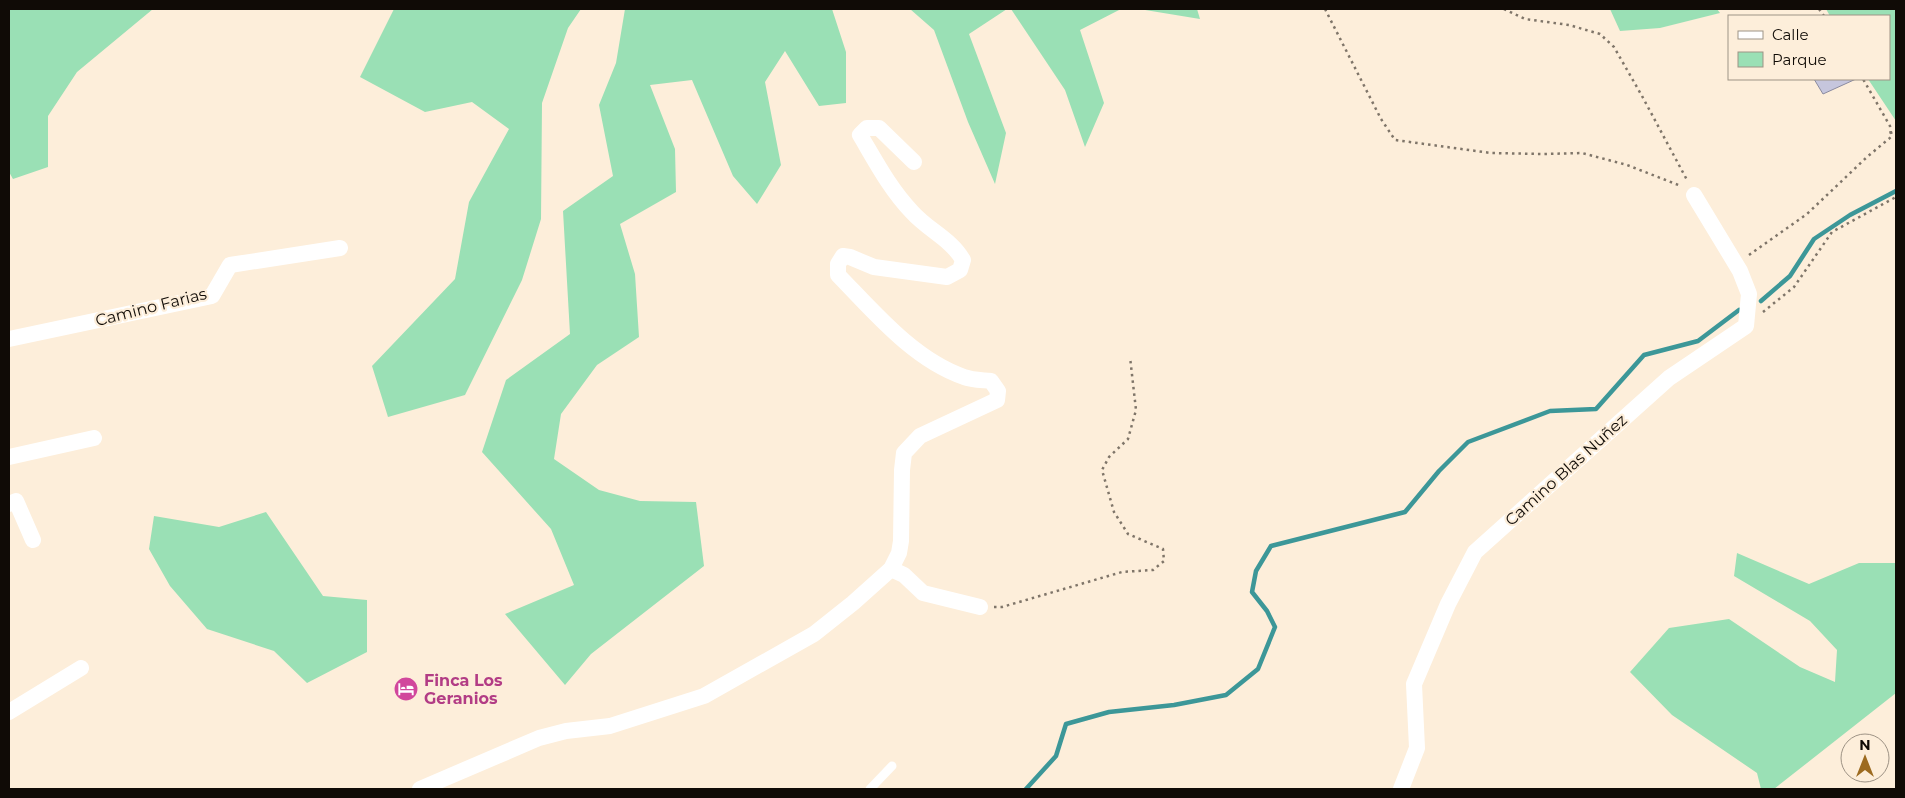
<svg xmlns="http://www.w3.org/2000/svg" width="1905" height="798" font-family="Montserrat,sans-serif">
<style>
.green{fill:#9ae0b5}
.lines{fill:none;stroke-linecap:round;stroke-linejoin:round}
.stream{stroke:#3c9798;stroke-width:4.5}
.building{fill:#c6c6dd;stroke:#8b8ba0}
.path{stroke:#7f7569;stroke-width:2.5;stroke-dasharray:2.5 4;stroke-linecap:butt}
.lane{stroke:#fff;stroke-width:9}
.street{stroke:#fff;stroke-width:16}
.labels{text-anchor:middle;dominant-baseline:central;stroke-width:4.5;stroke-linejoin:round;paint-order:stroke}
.street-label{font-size:16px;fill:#100b06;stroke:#fdeeda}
.hotel-label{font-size:16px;font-weight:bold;fill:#b23c85;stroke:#fdeeda;text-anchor:start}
</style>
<rect width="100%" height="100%" fill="#fdeeda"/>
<!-- green -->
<g class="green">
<path d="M9 9H153L77 72 48 116V167L13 179 9 172Z"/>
<path d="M394 9H581L568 28 542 103 541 219 522 280 465 395 388 417 372 366 455 279 469 202 509 129 472 102 425 112 360 77Z"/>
<path d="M625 9H832L846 52V103L819 106 785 51 765 82 781 165 757 204 733 176 692 80 650 85 675 149 676 192 620 224 635 274 639 337 597 365 561 414 554 459 599 490 640 501 696 502 704 566 591 654 565 685 505 614 574 585 551 529 482 452 506 380 570 334 563 211 613 176 599 105 616 63Z"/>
<path d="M910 9H1007L969 34 1006 133 995 184 968 122 934 30Z"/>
<path d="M1011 9H1121L1080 30 1104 103 1085 147 1065 90Z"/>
<path d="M1139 9H1197L1200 19Z"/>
<path d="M1610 9H1717L1720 13 1660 28 1620 31Z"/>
<path d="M1826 9H1896V121L1868 79H1889V16H1830Z"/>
<path d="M266 512 323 596 367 600V652L307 683 274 651 207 629 170 586 149 549 154 516 219 527Z"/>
<path d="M1737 553 1809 584 1859 563H1896V693L1774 789H1761L1757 773 1672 715 1630 672 1669 628 1729 619 1800 667 1835 682 1837 650 1810 621 1734 576Z"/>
</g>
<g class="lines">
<!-- stream -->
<g class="stream">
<path d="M1761 301 1790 276 1814 239 1850 215 1896 191"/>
<path d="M1026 789 1056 756 1066 724 1109 712 1174 705 1226 695 1258 669 1275 627 1267 611 1252 592 1256 571 1271 546 1405 512 1439 471 1468 442 1550 411 1596 409 1644 355 1698 341 1739 310"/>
</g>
</g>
<!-- building -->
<path class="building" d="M1814 79H1856L1823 94Z"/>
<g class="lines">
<!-- path -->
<g class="path">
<path d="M1325 9 1381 119 1395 140 1491 153 1543 154 1582 153 1627 165 1681 186"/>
<path d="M1504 9 1525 19 1569 25 1600 34 1614 47 1642 96 1687 180"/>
<path d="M1819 9 1824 16"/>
<path d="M1890 133 1896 131"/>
<path d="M1749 255 1807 214 1867 157 1891 137 1890 126 1863 79"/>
<path d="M1763 312 1794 287 1832 232 1896 197"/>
<path d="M994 607H1002L1122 572 1153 570 1164 561 1163 549 1128 534 1114 512 1102 470 1109 457 1128 439 1136 410 1130 357"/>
</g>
<!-- lane -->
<path class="lane" d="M870 789 892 766"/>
<!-- street -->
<g class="street">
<path d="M9 339 212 296 230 265 340 248"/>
<path d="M9 457 94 438"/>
<path d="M9 504 16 501 33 540"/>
<path d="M891 569 904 575 923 593 980 607"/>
<path d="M9 712 81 668"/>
<path d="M420 789 539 738 566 731 610 726 704 696 814 634 853 603 891 569 899 553 901 541 902 470 904 453 920 436 997 400 998 391 991 381C982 380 972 380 964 377 914 360 874 312 838 275V264L843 256 850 257 874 267 947 277 960 270 963 260C951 239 928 230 912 212 890 189 876 162 860 135L867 128H879L914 162"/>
<path d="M1401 789 1417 748 1414 684 1448 604 1475 552 1669 378 1746 326 1749 294 1740 271 1694 195"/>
</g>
</g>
<!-- icons -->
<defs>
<symbol id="hotel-disc" viewBox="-11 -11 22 22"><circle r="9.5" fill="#d1479c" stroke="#fdeeda"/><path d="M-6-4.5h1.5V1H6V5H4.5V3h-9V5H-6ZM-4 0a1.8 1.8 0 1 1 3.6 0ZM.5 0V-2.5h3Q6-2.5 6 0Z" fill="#fff"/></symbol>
</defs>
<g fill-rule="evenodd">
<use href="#hotel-disc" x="392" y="675" width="28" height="28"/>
</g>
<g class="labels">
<!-- street labels -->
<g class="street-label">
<text transform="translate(151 307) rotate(-14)">Camino Farias</text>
<text transform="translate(1566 470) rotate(-42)">Camino Blas Nuñez</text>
</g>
<!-- hotel labels -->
<g class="hotel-label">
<text x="424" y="680">Finca Los<tspan x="424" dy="18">Geranios</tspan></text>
</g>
</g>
<!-- border -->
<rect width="1905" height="798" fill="none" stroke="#100b06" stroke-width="20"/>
<!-- legend -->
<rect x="1728" y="15" width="162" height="65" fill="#fdeeda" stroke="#9e9385"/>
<rect x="1738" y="31" width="25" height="8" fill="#ffffff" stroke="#9e9385"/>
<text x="1772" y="40" font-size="15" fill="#100b06">Calle</text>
<rect x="1738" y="52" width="25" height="15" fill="#9ae0b5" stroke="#9e9385"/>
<text x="1772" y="65" font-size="15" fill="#100b06">Parque</text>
<!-- north arrow -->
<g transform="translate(1865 758)"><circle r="24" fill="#fdeeda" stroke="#9e9385"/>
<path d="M0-4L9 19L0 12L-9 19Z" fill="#9d6b20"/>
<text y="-8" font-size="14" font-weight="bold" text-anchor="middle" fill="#100b06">N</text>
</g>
</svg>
